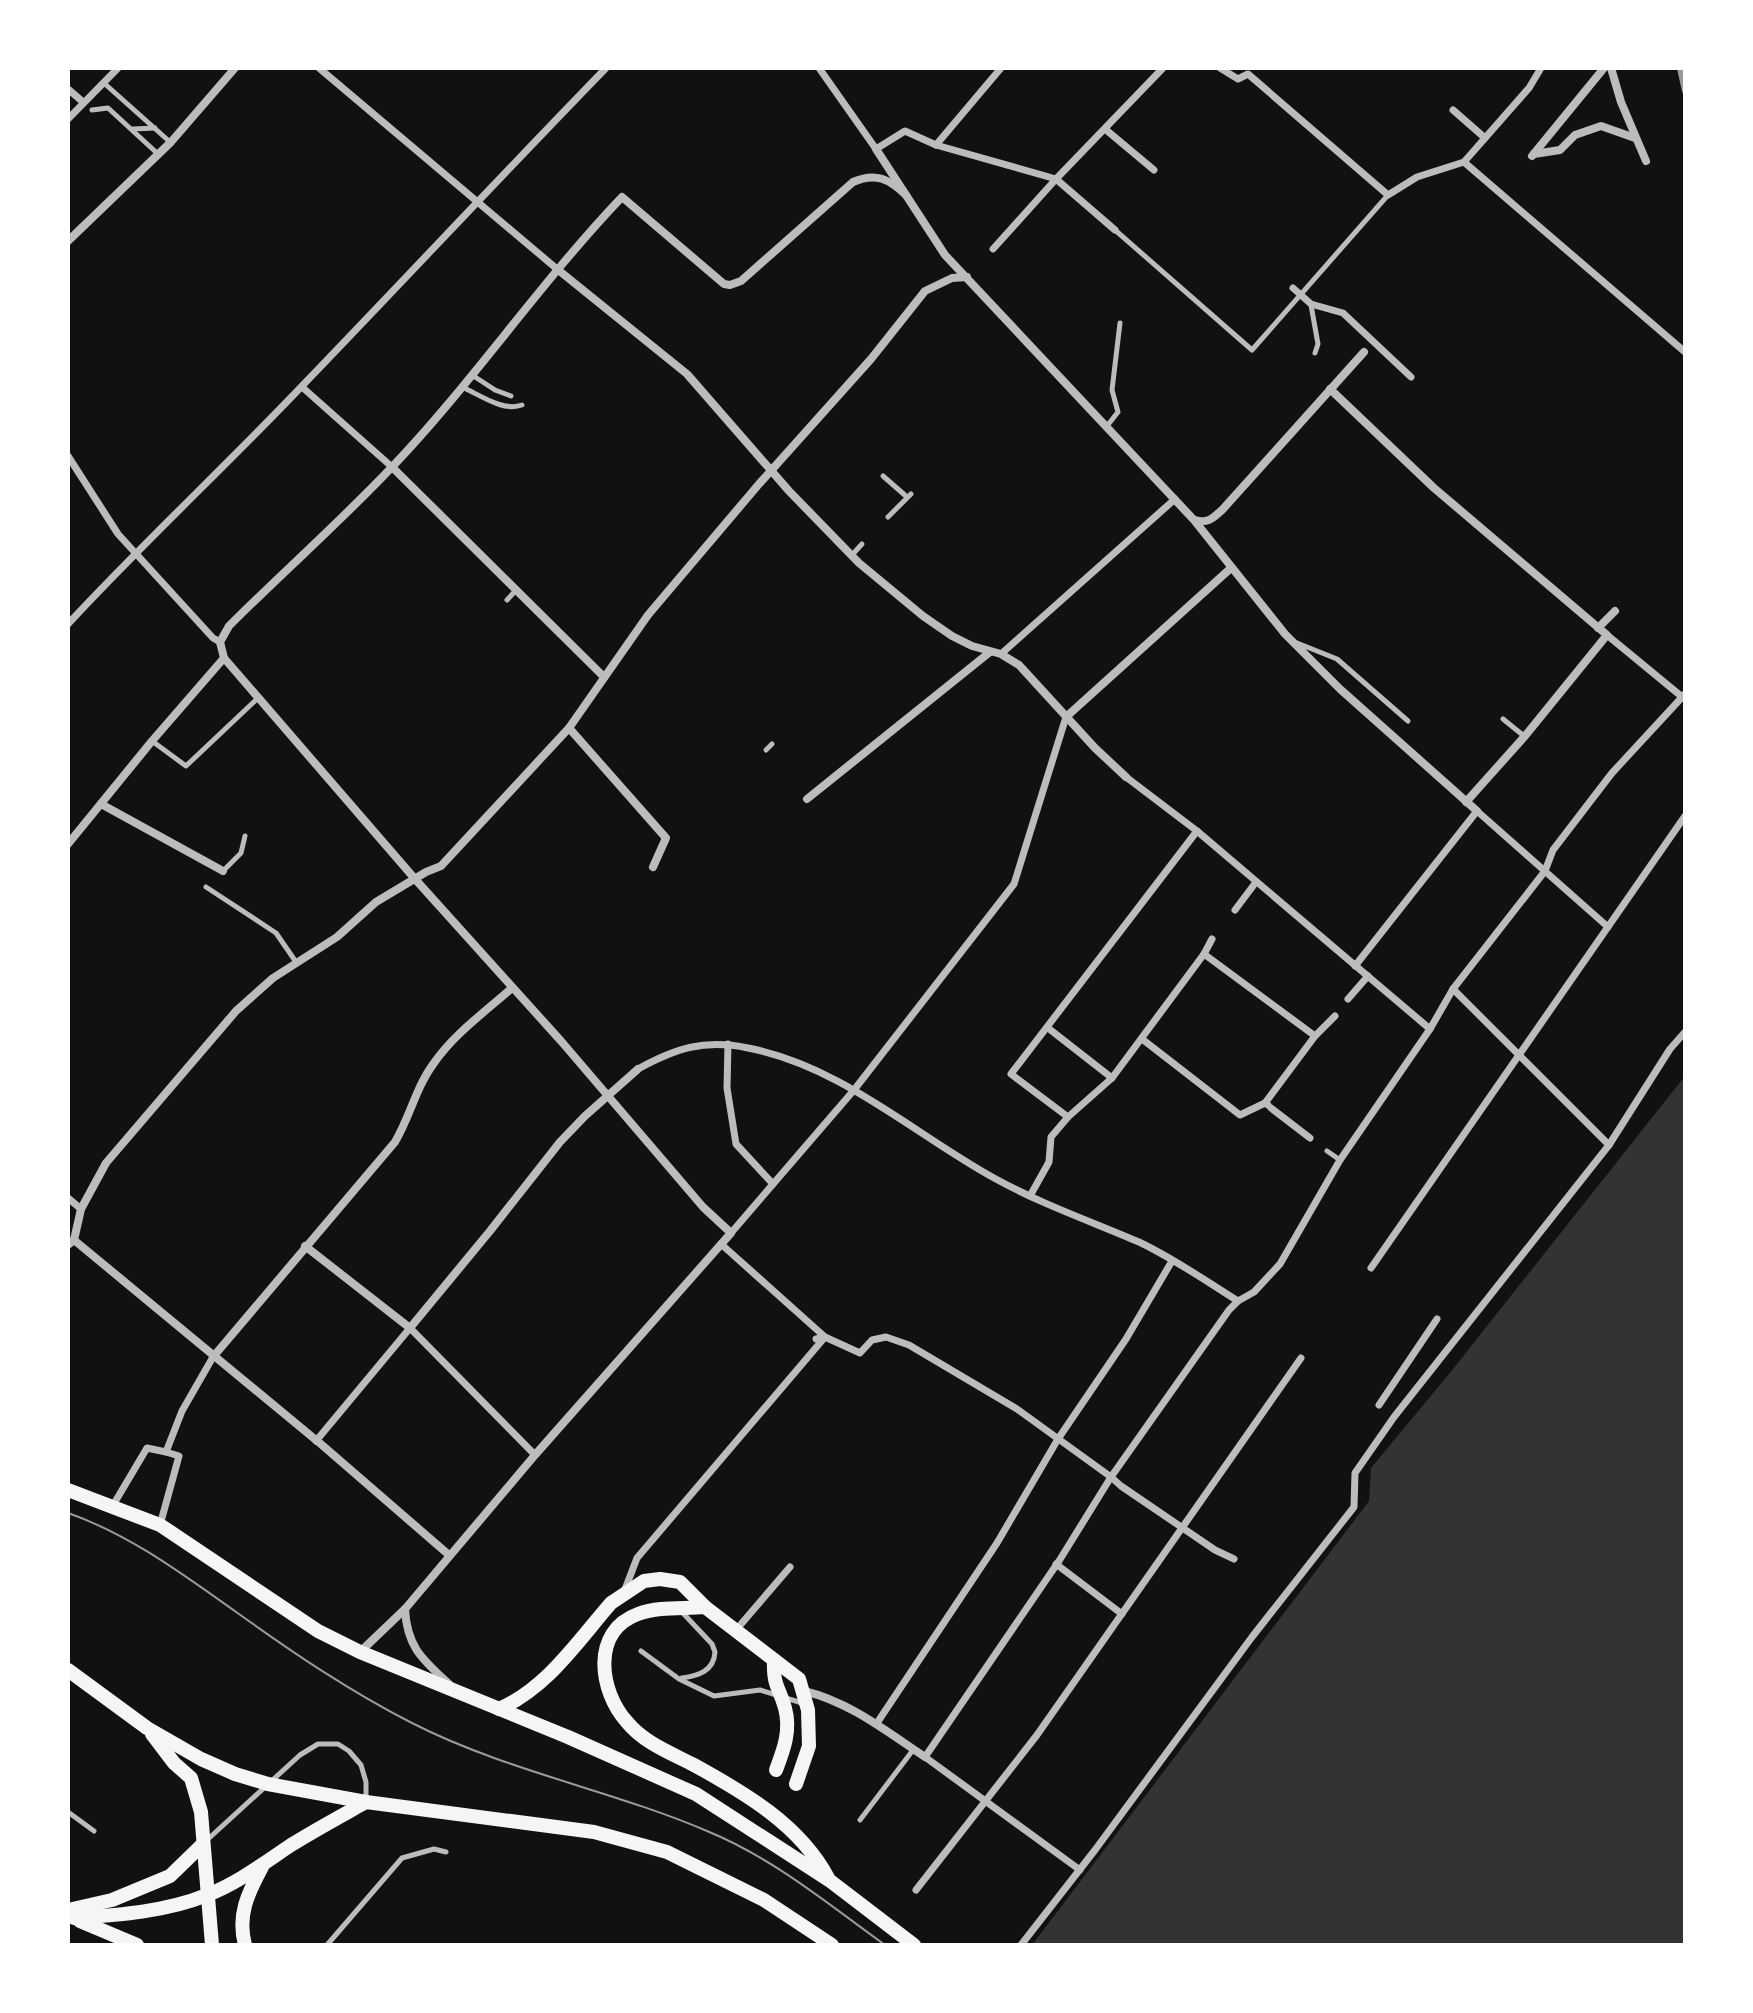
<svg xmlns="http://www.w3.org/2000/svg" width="1753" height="2013" font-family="Mulish,sans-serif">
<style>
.water{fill:#333}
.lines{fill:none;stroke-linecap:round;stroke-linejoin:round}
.service{stroke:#bcbcbc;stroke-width:5}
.pedestrian{stroke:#bcbcbc;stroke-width:7}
.minor{stroke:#bcbcbc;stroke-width:8}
.secondary{stroke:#f5f5f5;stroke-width:14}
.tram{stroke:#9a9a9a;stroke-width:2}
.rail{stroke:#9a9a9a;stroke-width:6}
</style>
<rect width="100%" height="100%" fill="#111"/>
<!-- water -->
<path class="water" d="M1685 1076V1945H1032L1369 1501 1371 1468 1449 1374Z"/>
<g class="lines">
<!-- service -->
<g class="service">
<path d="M105 84 170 142"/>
<path d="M92 110 108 108 158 154"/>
<path d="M133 129 155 128"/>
<path d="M1115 230 1252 350 1388 195"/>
<path d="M1311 305 1318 344 1315 353"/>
<path d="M472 375 495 390 511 396"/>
<path d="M462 387C480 395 503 412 522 405"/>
<path d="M1107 426 1118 412 1112 390 1120 323"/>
<path d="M883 476 907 497"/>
<path d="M888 517 911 494"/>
<path d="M852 555 862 544"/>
<path d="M507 600 516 590"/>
<path d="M1297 643 1337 659 1408 721"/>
<path d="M1503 719 1524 736"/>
<path d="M152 741 186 766 258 698"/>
<path d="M766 750 772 744"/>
<path d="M223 871 241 853 245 836"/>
<path d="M206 887 276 933 296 962"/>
<path d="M1327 1151 1340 1160"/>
<path d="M680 1610 712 1644 715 1652C714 1671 698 1676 682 1678"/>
<path d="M641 1651 679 1679 714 1696 760 1690 802 1703"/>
<path d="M68 1812 94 1831"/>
<path d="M860 1820 913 1750"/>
<path d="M207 1840 300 1755 318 1744H338L349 1751 361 1765 366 1782V1798"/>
<path d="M327 1945 402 1858 434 1849 446 1852"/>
</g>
<!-- pedestrian -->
<g class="pedestrian">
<path d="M319 68 557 269"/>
<path d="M819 68 876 149 905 131 936 145 1056 179 1115 230"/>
<path d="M1220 68 1238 79 1248 74 1388 195 1417 177 1464 162 1685 352"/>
<path d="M68 89 83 102"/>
<path d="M1453 110 1485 138"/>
<path d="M68 119 118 68"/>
<path d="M1105 129 1154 170"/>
<path d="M936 145 1001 68"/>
<path d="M1464 162 1529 88 1541 68"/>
<path d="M993 249 1056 179 1163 68"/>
<path d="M1293 288 1311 304 1343 313 1411 377"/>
<path d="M302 387 392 467"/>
<path d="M68 456 118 534 213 638 220 642"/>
<path d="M68 624C144 542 226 466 303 385 404 280 504 173 606 68"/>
<path d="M1607 635 1681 696"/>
<path d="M1001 654 1175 499"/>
<path d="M1126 777 1197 831 1430 1029"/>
<path d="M1197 831 1011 1074 1068 1117 1112 1078 1204 954 1315 1036"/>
<path d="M1235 910 1256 882"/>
<path d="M1204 954 1212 939"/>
<path d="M1355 966 1477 811 1608 927"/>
<path d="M1453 989 1609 1145"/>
<path d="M1348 999 1368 976"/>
<path d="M1048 1028 1112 1078"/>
<path d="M1142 1039 1240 1115 1265 1103 1268 1105"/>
<path d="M728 1044 727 1088 736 1144 773 1184"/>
<path d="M638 1069C676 1048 704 1039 748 1048 841 1066 914 1134 994 1178 1041 1204 1090 1221 1139 1242 1173 1258 1206 1281 1238 1301"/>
<path d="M1265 1103 1315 1036 1335 1016"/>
<path d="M1271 1108 1310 1138"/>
<path d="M1030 1196 1049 1162 1051 1137 1068 1117"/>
<path d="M68 1198 81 1209"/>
<path d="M731 1233 854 1090 1014 884 1066 717"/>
<path d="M1371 1268 1685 816"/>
<path d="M816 1339 825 1337 860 1353 872 1340 886 1337 909 1345 1017 1409 1111 1477 1121 1486 1215 1550 1234 1559"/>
<path d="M1379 1405 1437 1319"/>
<path d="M316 1441 410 1328 535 1455"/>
<path d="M112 1507 147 1448 166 1452"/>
<path d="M160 1525 179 1456 166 1452 182 1411 213 1357"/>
<path d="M1056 1564 1122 1614"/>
<path d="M624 1592 637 1558 825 1337 721 1244"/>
<path d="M736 1630 790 1567"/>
<path d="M877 1723 997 1543 1058 1439 1126 1339 1172 1261"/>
<path d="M1080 1870 925 1757 1059 1561 1111 1477 1229 1310 1238 1301 1254 1292 1280 1264 1340 1160 1430 1029 1453 989 1545 871 1553 850 1612 773 1685 694"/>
<path d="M916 1890 1037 1735 1301 1358"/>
<path d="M1021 1945 1095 1850 1252 1637 1354 1507 1355 1473 1394 1417 1609 1145 1670 1049 1685 1032"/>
</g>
<!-- minor -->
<g class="minor">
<path d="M1611 68 1621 102 1646 161"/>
<path d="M876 149 945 255 1194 520 1285 634 1340 689 1477 811"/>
<path d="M1534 154 1560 150 1575 135 1601 126 1635 138"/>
<path d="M1532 156 1604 68"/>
<path d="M68 241 171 142 235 68"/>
<path d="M557 269 687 374 789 491 859 563 923 616 952 636 972 646 1001 654 1019 665 1095 748 1126 777"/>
<path d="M1330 389 1434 488 1607 635 1525 736 1466 802"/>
<path d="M392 467 604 677"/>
<path d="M1195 520C1208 524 1213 518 1223 509L1364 352"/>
<path d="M1598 628 1615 611"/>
<path d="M1066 717 1231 568"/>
<path d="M569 728 666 838 653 867"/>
<path d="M807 799 990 652"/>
<path d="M101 804 223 871"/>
<path d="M68 844 152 741 224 658"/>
<path d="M74 1240 322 1445 449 1555"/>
<path d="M68 1245 74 1240 81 1209 106 1163 236 1011 273 978 337 937 376 902 426 872 441 866 569 728 648 615 759 484 871 359 925 291 952 278 967 277"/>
<path d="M305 1246 410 1328 490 1231 560 1142 585 1116 638 1069"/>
<path d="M213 1357 395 1142C410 1117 416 1087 434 1063 454 1034 486 1011 512 988"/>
<path d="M405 1609C407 1647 422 1659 449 1684"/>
<path d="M360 1652 405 1609 535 1455 731 1233 703 1207 561 1041 415 879 224 658 220 642 229 626C283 572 340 522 392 467 473 382 540 283 622 197L724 284 730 285 741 281 853 182C876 172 889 179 906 195"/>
<path d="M804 1691C850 1702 887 1732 925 1757"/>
</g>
<!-- secondary -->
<g class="secondary">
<path d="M68 1490 160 1525 318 1631 360 1652 568 1737 696 1794 829 1880 914 1945"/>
<path d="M705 1607C683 1609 660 1606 638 1614 591 1631 599 1691 627 1722 644 1743 671 1753 694 1765 745 1793 800 1825 828 1878"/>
<path d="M774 1660C773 1687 779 1686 785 1708 791 1730 784 1749 776 1770"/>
<path d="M68 1670 147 1728 201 1759 235 1774 268 1784 366 1802 594 1832 667 1852 764 1900 832 1945"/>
<path d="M499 1709C547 1688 577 1642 611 1603L644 1581 660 1579 680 1582 705 1607 799 1679 808 1710 809 1746 796 1784"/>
<path d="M152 1734 174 1763 191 1778 201 1812 212 1945"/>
<path d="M68 1910 112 1900 170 1876 203 1844"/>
<path d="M74 1918C118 1915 165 1912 207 1895 238 1883 264 1863 291 1845 315 1830 341 1816 366 1802"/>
<path d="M80 1921 137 1945"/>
<path d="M245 1945C237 1915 248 1893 262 1867"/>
</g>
<!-- tram -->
<path class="tram" d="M68 1513C131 1535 185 1576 239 1614 295 1654 351 1692 412 1723 506 1771 611 1790 707 1831 773 1858 828 1904 885 1945"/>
<!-- rail -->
<path class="rail" d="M1680 68 1685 91"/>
</g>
<!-- border -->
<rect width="1753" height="2013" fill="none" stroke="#ffffff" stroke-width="140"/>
</svg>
